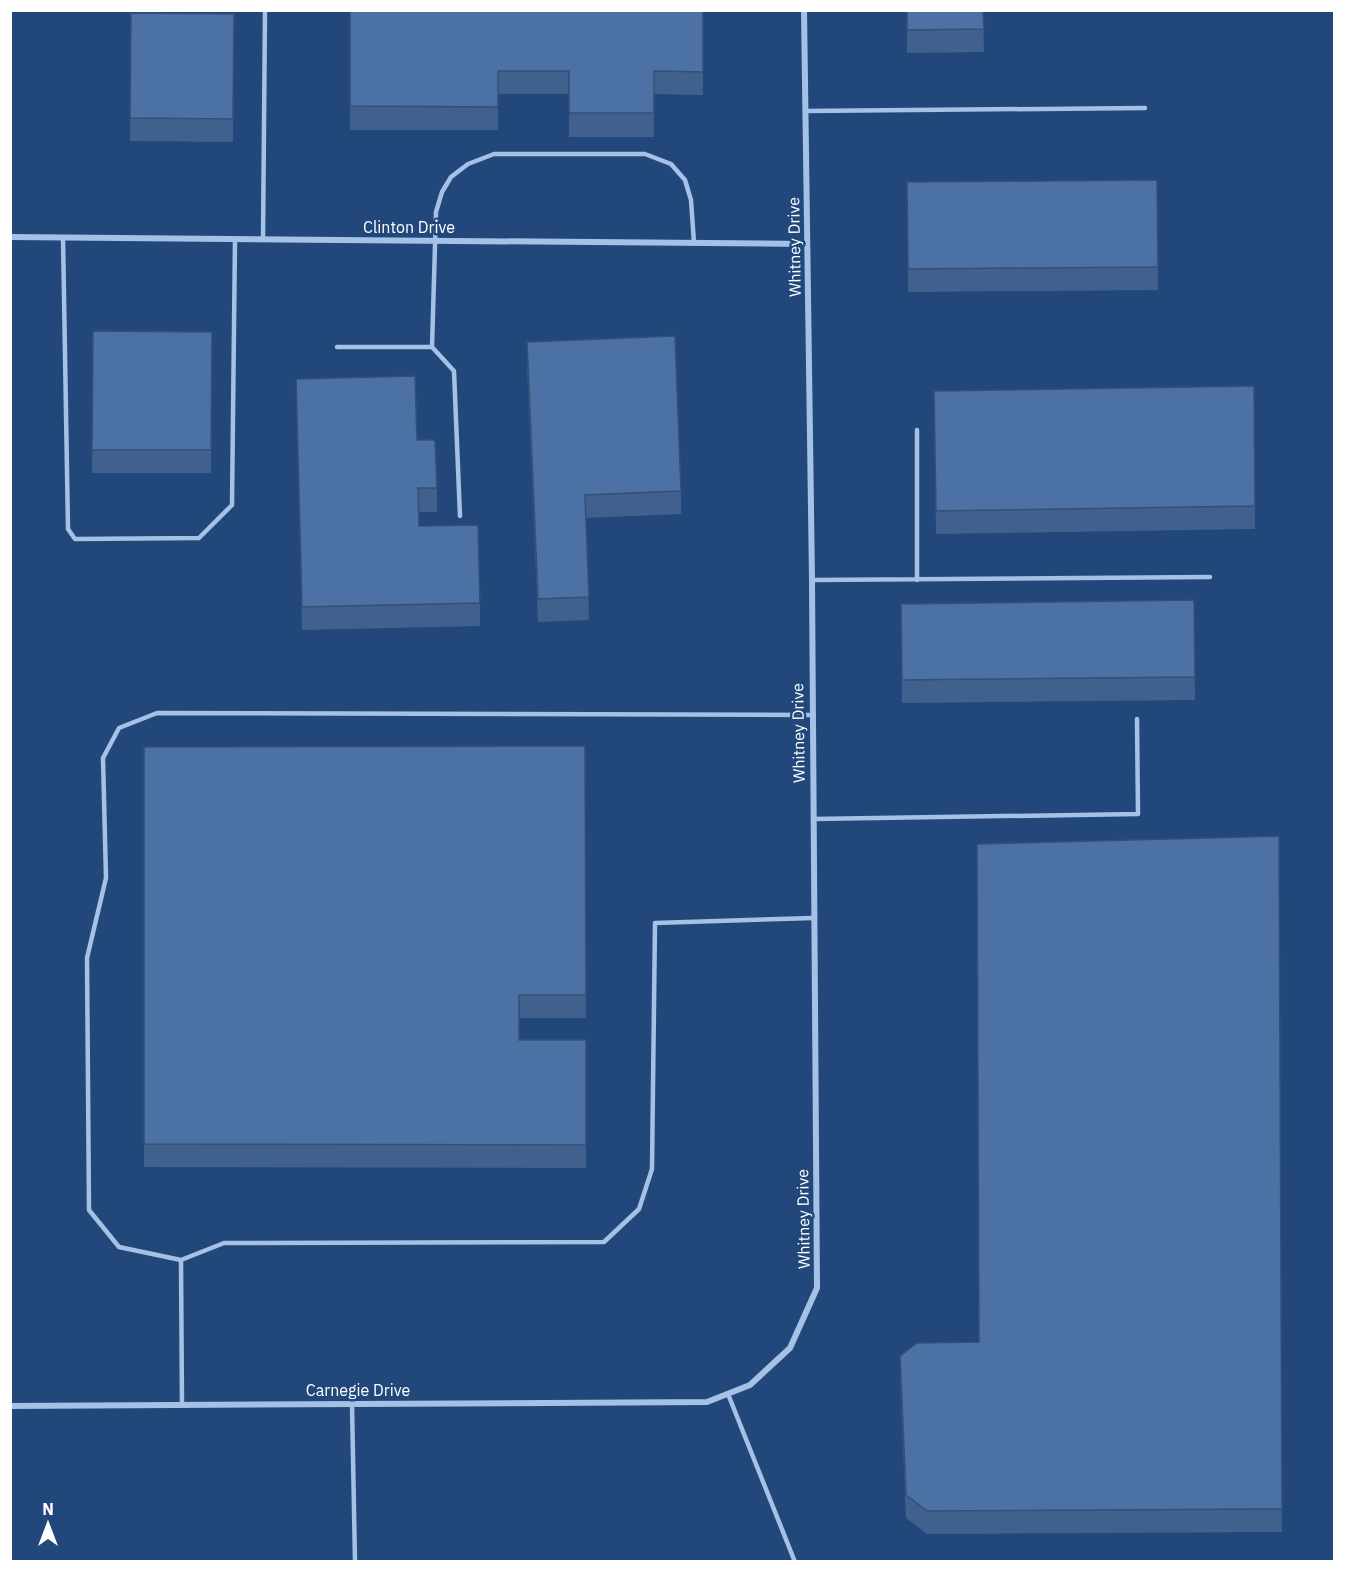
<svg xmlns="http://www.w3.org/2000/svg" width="1345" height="1572" font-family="'IBM Plex Sans',sans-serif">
<rect width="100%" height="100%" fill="#22487b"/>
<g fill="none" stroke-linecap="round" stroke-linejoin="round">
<!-- lane -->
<path stroke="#a5c1e6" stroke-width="4.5" d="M805 111 1145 108
M63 237 68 529 75 539 199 538 232 505 235 239
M263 240 265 10
M337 347H432L436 212 442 192 451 177 468 164 494 154H645L671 164 685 180 691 200 694 243
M432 347 454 371 460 516
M917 430V580
M812 580 1210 577
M813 819 1138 814 1137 719
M181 1260 224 1243 604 1242 639 1209 652 1169 655 923 813 918
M728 1394 795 1562
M352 1404 355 1562
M182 1405 181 1260 119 1247 89 1210 87 958 106 878 103 758 119 728 157 713 812 715"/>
<!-- street -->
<path stroke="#a5c1e6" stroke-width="6" d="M10 237 807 244
M10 1406 707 1402 750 1385 790 1348 817 1288 812 580 804 10"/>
</g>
<!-- wall -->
<path fill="#40618e" d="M350 10H703V95L654 94V137H569V94H498V130H350Z
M907 10H983L984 52 907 53Z
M131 13 234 14 233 142 130 141Z
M907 182 1158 267V290L908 292Z
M93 331 212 332 211 473H92Z
M527 342 681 491V514L586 518 589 620 538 622 527 365Z
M296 379 417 440 437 488V512H419V526L480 603V626L302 630Z
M1254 386 1255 529 936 534 934 391Z
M1194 600 1195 700 902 703 901 604Z
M585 746 586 1018H519V1040H586V1168L144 1167V747Z
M1279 836 1282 1532 927 1534 906 1518 900 1379V1356L979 1342Z"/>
<!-- building -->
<path fill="#4b71a5" stroke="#344f74" stroke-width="1.5" d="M350 10H703V72L654 71V113H569V71H498V107L350 106Z
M907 10H983L984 29 907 30Z
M131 13 234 14 233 119 130 118Z
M1157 180 1158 267 908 269 907 182Z
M93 331 212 332 211 450H92Z
M675 336 681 491 585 495 589 597 538 599 527 342Z
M415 376 417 440H435L437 488H418L419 526 478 525 480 603 302 607 296 379Z
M1254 386 1255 506 936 511 934 391Z
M1194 600 1195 677 902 680 901 604Z
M585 746 586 995H519V1040H586V1145L144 1144V747Z
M1279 836 1282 1509 927 1511 906 1495 900 1356 917 1343 979 1342 977 844Z"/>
<g text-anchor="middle" stroke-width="5" stroke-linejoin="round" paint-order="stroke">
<!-- street labels -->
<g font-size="16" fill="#fff" stroke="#22487b">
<text x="409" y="233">Clinton Drive</text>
<text transform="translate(794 247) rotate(-91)" y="6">Whitney Drive</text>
<text transform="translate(798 733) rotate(-91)" y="6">Whitney Drive</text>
<text transform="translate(803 1219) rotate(-91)" y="6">Whitney Drive</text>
<text x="358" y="1396">Carnegie Drive</text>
</g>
</g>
<!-- border -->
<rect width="1345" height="1572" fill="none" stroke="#ffffff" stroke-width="24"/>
<!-- north arrow -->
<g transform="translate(48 1524)" stroke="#22487b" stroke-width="4.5" paint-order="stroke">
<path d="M0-4.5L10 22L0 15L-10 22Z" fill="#ffffff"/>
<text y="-9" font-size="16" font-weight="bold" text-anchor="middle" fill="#ffffff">N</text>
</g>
</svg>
